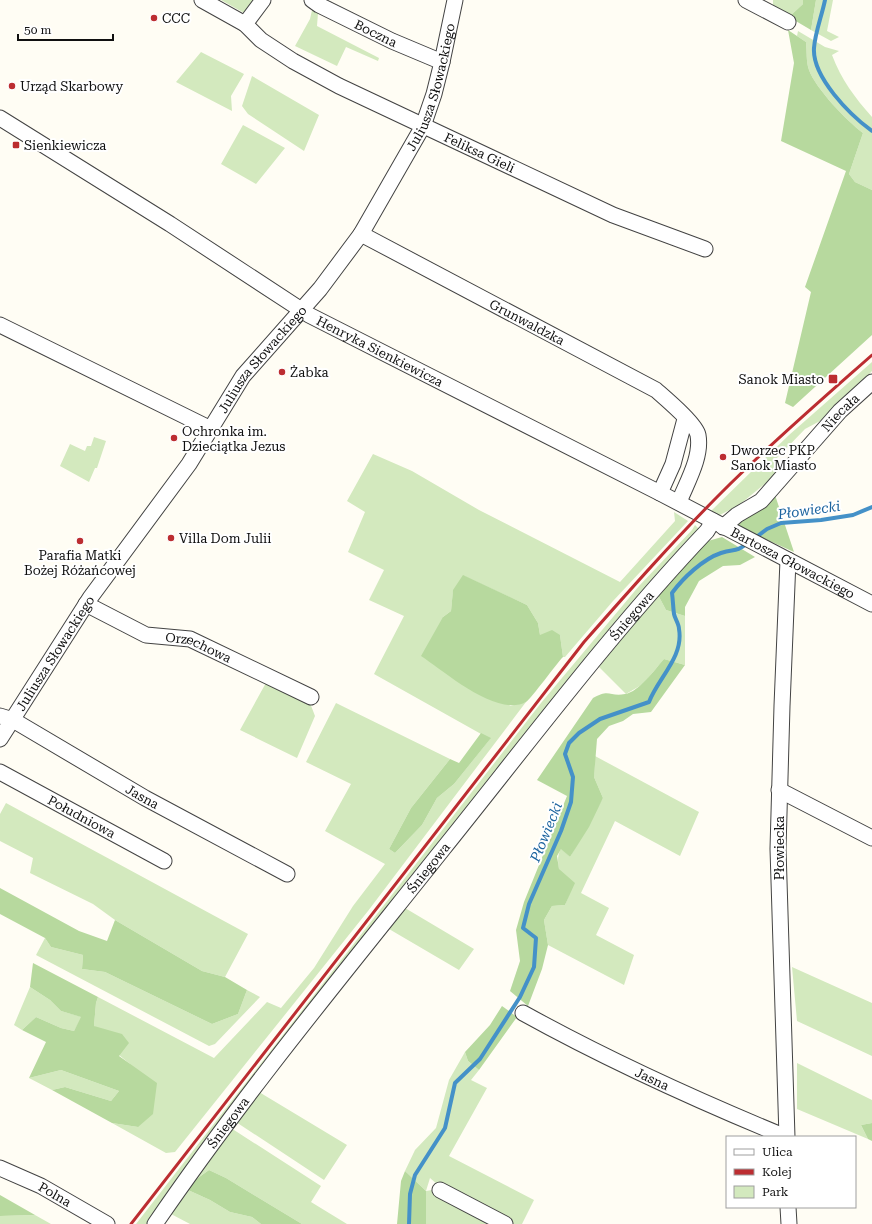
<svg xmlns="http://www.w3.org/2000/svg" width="872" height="1224" font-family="'Roboto Serif',serif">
<rect width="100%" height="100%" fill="#fffdf4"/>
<!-- green -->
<path fill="#d3e9be" d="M221 0H258L246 14Z
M773 0H803V4L789 17 773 6Z
M816 0H833L827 31 839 37 831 41 811 30Z
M313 6 318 13 317 26 379 58 378 61 346 47 337 66 295 46 310 19Z
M798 31 825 47 839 51 832 55C841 79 855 98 872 117V190L855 182 849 174 863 133C847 121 816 89 809 70 806 62 807 51 806 42L797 36Z
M201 52 244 74 231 96 232 111 176 82Z
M252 76 319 115 304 151 248 114 242 106Z
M243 125 285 148 256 184 221 164Z
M872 362V371L840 405 820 421 805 429 775 460 779 469 777 474 739 505 718 516 711 511 789 435Z
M94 437 106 441 97 468H95L89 482 60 466 70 444 85 451 87 446H91Z
M373 454 412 471 479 510 620 582 675 521 674 512 688 521 613 601 565 657H563L560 635H540L538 623 527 605 464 576 453 591 451 611 443 617 510 706 526 702 368 911 175 1152 166 1153 112 1123 138 1127 130 1064 119 1055 94 1026 96 1003 98 997 214 1058 267 1002 281 1008 314 968 353 906 385 864 325 831 351 784 306 762 336 703 450 759 411 808 389 849 395 853 422 825 437 798 454 784 490 739 374 674 404 616 369 600 384 570 348 552 365 512 347 501Z
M695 525 701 531 149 1224H136L541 703 639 586 692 530Z
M657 593 666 610 685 616V665L664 659 643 684 626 694 599 667Z
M267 681 310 703 315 716 297 758 240 730Z
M595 756 699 812 680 856 615 821 581 893 609 908 596 935 634 955 624 985 548 945 544 920 552 906 565 905 569 895C563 880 553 864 561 848L570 857 603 798 594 777Z
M6 803 248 934 225 977 202 971 115 920 93 904 30 873 33 858 0 841V814Z
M405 908 474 949 459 970 389 929Z
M45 938 51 947 83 955 82 969 105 972 212 1024 238 1014 247 990 260 997 215 1044 209 1046 36 955Z
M792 967 872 1003V1056L797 1021Z
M30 987 50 1000 61 1011 82 1017 74 1031 61 1028 36 1017 22 1030 14 1025Z
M465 1052 468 1061 479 1070 471 1080 487 1088 449 1156 534 1200 522 1224H512L438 1185 430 1178 426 1191 432 1190 496 1224H426V1191L405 1171 415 1150 436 1128 449 1080Z
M797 1063 872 1100V1123L861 1125 868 1139 797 1109Z
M61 1070 119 1091 111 1101 65 1087 52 1090 29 1078Z
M259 1092 347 1145 324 1180 236 1122Z
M229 1130H234L321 1186 311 1202 347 1224H302L226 1178 209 1170 191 1183Z
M188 1190 210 1200 230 1212 252 1217 261 1224H190L171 1214Z
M35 1215 51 1224H0V1216Z"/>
<!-- forest -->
<path fill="#b7d99e" d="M803 0H816L811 30 789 17 803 4Z
M788 30 806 42C807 51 806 62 809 70 816 89 847 121 863 133L849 174 855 182 872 190V335L793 407 785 403 811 292 805 287 846 171 781 141 794 63Z
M774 492 794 552 732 524Z
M722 537 755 557 740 565 723 566 699 581 685 607V616L666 610 657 593 708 541Z
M463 575 527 605 538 623 540 635 552 630 560 635 563 657C556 664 532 698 526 702 497 718 444 671 421 656L443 617 451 611 453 590Z
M664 659 685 665 651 712 633 714 623 721 609 726 597 739 594 777 603 798 589 827 570 857 561 849 557 856 559 869 575 883 565 905 552 906 544 920 548 945 542 969 528 1006 510 991 520 961 516 930 524 902 567 796 537 780 593 698C610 688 609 697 625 694 639 692 655 669 664 659Z
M481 733 491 738 454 784 437 798 422 825 395 853 389 849 411 808 450 759 459 763Z
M0 888 79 931 107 941 115 920 202 971 225 977 247 990 238 1014 212 1024 105 972 82 969 83 955 51 947 45 938 0 914Z
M33 963 98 997 96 1003 94 1026 122 1034 129 1043 119 1056 157 1083 153 1114 138 1127 112 1123 52 1090 65 1087 111 1101 119 1091 61 1070 29 1078 46 1042 22 1030 36 1017 61 1028 74 1031 81 1017 61 1011 50 1000 30 987Z
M502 1006 517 1017 479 1070 468 1061 465 1052 490 1025Z
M872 1123V1141L868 1139 861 1125Z
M209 1170 226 1178 302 1224H261L252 1217 230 1212 210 1200 188 1190 191 1183Z
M405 1171 426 1191V1224H397L401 1181Z
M0 1195 35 1215 0 1216Z"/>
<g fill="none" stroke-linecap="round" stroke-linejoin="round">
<!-- stream -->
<path stroke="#4491c8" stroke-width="4" d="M825 0C822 15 815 33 814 48 812 77 850 115 872 131
M755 538 767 529 781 523 821 520 853 515 872 507
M409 1224 410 1194 415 1175 445 1128 455 1083 480 1059 520 997 534 967 536 938 523 928 529 904 561 831 571 802 573 777 565 754 569 743 579 733 600 719 649 702C658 678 684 657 679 629 679 624 675 619 674 614 673 607 673 600 672 593 683 578 703 559 721 553 735 548 734 554 749 542"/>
<!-- minor casing -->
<g stroke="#434343" stroke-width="17">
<g id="minor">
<path id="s1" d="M202 0 245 24 261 40 293 61 339 86 613 215 705 249"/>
<path id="s2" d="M312 0 319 5 392 41 442 62"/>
<path d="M746 0 788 22"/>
<path d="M245 24 263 0"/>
<path id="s3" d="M0 118 170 224 309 315 660 493 872 604"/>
<path id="s4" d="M361 234 656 390C665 398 696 424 698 435 702 457 687 482 679 502"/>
<path d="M0 325 211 429"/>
<path d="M660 493 673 464 685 419"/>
<path id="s5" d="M723 527 737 515 761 501 840 411 872 382"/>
<path id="s6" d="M86 604 146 635 190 639 311 697"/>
<path id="s7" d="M0 716 13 720 145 798 287 874"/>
<path id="s8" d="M0 739 90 598 189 464 243 376 320 289 361 234 423 126 434 94 442 62 455 0"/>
<path id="s9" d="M0 772 164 861"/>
<path d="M779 790 872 838"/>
<path id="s10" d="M523 1013C608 1060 696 1100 786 1137"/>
<path d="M787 1137 778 849 782 706 788 560"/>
<path id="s11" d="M0 1168 41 1186 107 1224"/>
<path d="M440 1190 505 1224"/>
<path d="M788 1207 789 1224"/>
<path id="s12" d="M155 1224C244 1094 345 972 443 849 529 742 612 631 707 531L713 521"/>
</g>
</g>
<!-- minor -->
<use href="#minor" stroke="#fff" stroke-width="15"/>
<!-- rail -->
<path stroke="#bc2d31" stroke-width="3" d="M131 1224 584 642C629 591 674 540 722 492 770 444 821 400 872 355"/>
</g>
<!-- markers -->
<g fill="#bc2d31" stroke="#fff" stroke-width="1.5">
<circle cx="154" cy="18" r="4"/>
<circle cx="12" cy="86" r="4"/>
<rect x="12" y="141" width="8" height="8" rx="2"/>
<circle cx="282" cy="372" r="4"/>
<rect x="828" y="374" width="10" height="10" rx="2"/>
<circle cx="174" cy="438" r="4"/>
<circle cx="723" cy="457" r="4"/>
<circle cx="171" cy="538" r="4"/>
<circle cx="80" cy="541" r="4"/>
</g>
<g text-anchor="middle" stroke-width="4" stroke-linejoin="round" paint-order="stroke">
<!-- poi labels -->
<g font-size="13" fill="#101010" stroke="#fff" text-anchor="start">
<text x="162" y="23">CCC</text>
<text x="20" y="91">Urząd Skarbowy</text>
<text x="24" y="150">Sienkiewicza</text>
<text x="290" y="377">Żabka</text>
<text x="824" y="384" text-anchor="end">Sanok Miasto</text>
<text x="182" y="436">Ochronka im.<tspan x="182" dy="15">Dzieciątka Jezus</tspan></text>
<text x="731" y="455">Dworzec PKP<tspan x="731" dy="15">Sanok Miasto</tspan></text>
<text x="179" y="543">Villa Dom Julii</text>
<text x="80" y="560" text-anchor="middle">Parafia Matki<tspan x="80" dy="15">Bożej Różańcowej</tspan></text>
</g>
<!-- street labels -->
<g font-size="13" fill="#101010" stroke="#fff">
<text dy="5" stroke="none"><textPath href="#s2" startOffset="72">Boczna</textPath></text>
<text dy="5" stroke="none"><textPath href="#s8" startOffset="786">Juliusza Słowackiego</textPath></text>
<text dy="5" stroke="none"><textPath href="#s1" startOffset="318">Feliksa Gieli</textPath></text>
<text dy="5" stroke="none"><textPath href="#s4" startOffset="188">Grunwaldzka</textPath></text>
<text dy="5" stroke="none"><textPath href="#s3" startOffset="446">Henryka Sienkiewicza</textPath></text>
<text dy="5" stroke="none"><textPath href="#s8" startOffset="462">Juliusza Słowackiego</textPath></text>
<text dy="5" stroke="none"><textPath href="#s5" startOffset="165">Niecała</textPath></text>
<text dy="5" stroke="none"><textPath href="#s3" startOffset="910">Bartosza Głowackiego</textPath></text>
<text dy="5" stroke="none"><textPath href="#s12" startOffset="773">Śniegowa</textPath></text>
<text dy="5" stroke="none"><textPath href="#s6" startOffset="122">Orzechowa</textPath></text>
<text dy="5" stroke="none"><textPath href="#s8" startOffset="102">Juliusza Słowackiego</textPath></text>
<text dy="5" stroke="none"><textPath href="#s7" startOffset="164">Jasna</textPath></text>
<text dy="5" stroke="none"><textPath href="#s9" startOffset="93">Południowa</textPath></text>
<text transform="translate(779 848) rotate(-90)" y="5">Płowiecka</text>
<text dy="5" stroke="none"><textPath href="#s12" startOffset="449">Śniegowa</textPath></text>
<text dy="5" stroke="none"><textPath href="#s10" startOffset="145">Jasna</textPath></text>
<text dy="5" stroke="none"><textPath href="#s12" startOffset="125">Śniegowa</textPath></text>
<text dy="5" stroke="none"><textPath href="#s11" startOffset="61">Polna</textPath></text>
</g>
<!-- water labels -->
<g font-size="14" font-style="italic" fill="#1d649f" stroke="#fff">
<text transform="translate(809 510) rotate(-8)" y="5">Płowiecki</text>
<text transform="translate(546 832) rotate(-68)" y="5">Płowiecki</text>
</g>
</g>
<!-- legend -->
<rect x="726" y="1136" width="130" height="72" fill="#ffffff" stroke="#9f9f9f"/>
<rect x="734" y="1149" width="20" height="6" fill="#ffffff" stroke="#9f9f9f"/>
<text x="762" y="1156" font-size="12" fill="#101010">Ulica</text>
<rect x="734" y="1169" width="20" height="6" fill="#bc2d31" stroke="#9f9f9f"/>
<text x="762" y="1176" font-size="12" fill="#101010">Kolej</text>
<rect x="734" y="1186" width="20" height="12" fill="#d3e9be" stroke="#9f9f9f"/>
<text x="762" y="1196" font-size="12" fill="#101010">Park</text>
<!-- scale -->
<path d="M18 34v6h95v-6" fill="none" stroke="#101010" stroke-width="2"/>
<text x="24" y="34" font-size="12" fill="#101010" stroke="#ffffff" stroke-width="3" paint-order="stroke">50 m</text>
</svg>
